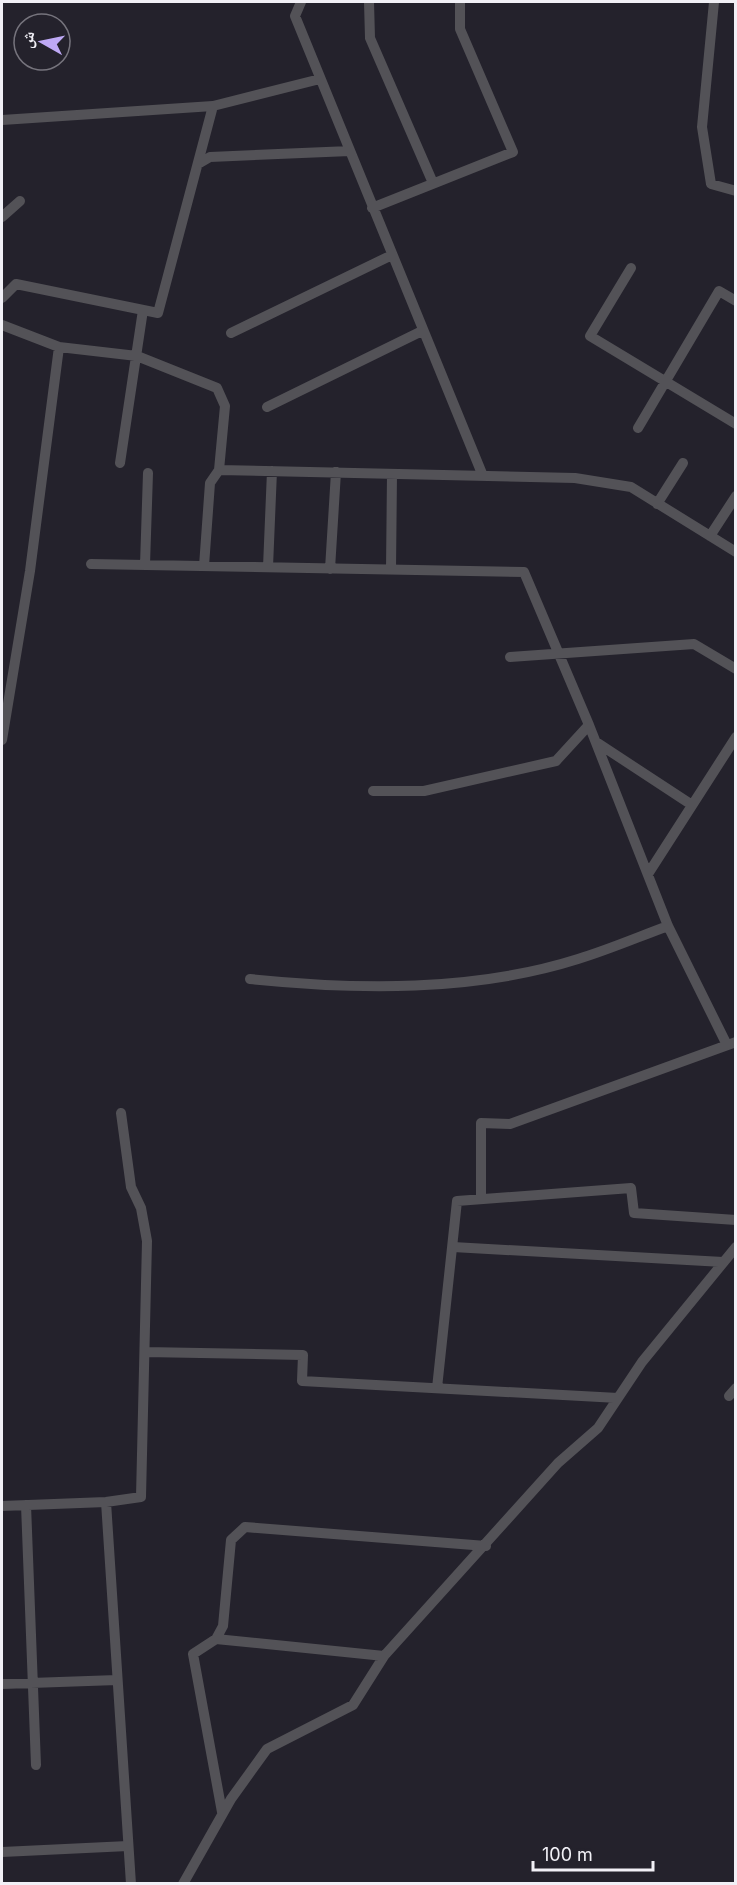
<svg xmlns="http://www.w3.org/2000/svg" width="737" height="1885" font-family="Inter,'Noto Naskh Arabic',sans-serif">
<rect width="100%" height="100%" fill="#24222c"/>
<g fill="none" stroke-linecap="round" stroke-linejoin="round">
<!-- minor -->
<path stroke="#535257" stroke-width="10" d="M301 2 295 16 483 476
M369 2 370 38 433 183
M714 2 702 127 711 184 736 191
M2 120 213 106 320 79
M198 164 210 157 350 151
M372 208 513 152 460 29V2
M2 217 20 201
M631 268 590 336 736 424
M2 298 16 284 158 313 213 106
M2 325 59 347 137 356 217 388 225 406 219 470
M231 333 392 255
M267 407 422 331
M638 428 719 291 736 301
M120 463 143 310
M657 504 683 463
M710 536 736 496
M91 564 524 572 589 725 668 926 727 1045
M145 565 148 473
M204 566 210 483 219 470 575 478 631 487 736 552
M268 567 272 471
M330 569 336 472
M391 570 392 474
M510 657 694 644 736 669
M2 740 30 571 59 347
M596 742 692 805
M373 791H424L556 761 589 725
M648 874 736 737
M250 979C357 990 474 992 578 959 608 950 638 937 668 926
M481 1199V1123L510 1124 736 1042
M453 1247 723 1262
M145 1352 303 1355 302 1381 618 1398
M437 1388 457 1201 631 1188 634 1213 736 1220
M729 1396 736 1388
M106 1502 131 1884
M26 1505 36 1765
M2 1506 106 1502 141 1497 147 1241 141 1208 131 1187 121 1113
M216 1639 223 1626 231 1540 245 1527 486 1546
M2 1684 117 1680
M222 1812 193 1654 216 1639 384 1656
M2 1852 128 1846
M183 1884 231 1799 267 1749 353 1705 384 1656 558 1463 598 1428 642 1362 736 1247"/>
</g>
<!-- border -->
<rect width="737" height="1885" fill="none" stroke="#f1f0f6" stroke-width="6"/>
<!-- north arrow -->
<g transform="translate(42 42) rotate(279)"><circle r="28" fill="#24222c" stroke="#76747d" stroke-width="1.5"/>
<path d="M0-4.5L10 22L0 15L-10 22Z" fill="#bea9f5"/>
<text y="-9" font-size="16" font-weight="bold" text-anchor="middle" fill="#f1f0f6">ش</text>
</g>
<!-- scale -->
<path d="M533 1861v9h120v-9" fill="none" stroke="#f1f0f6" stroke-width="3"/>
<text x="542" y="1861" font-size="18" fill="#f1f0f6" stroke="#24222c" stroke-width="4.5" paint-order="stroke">100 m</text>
</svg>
